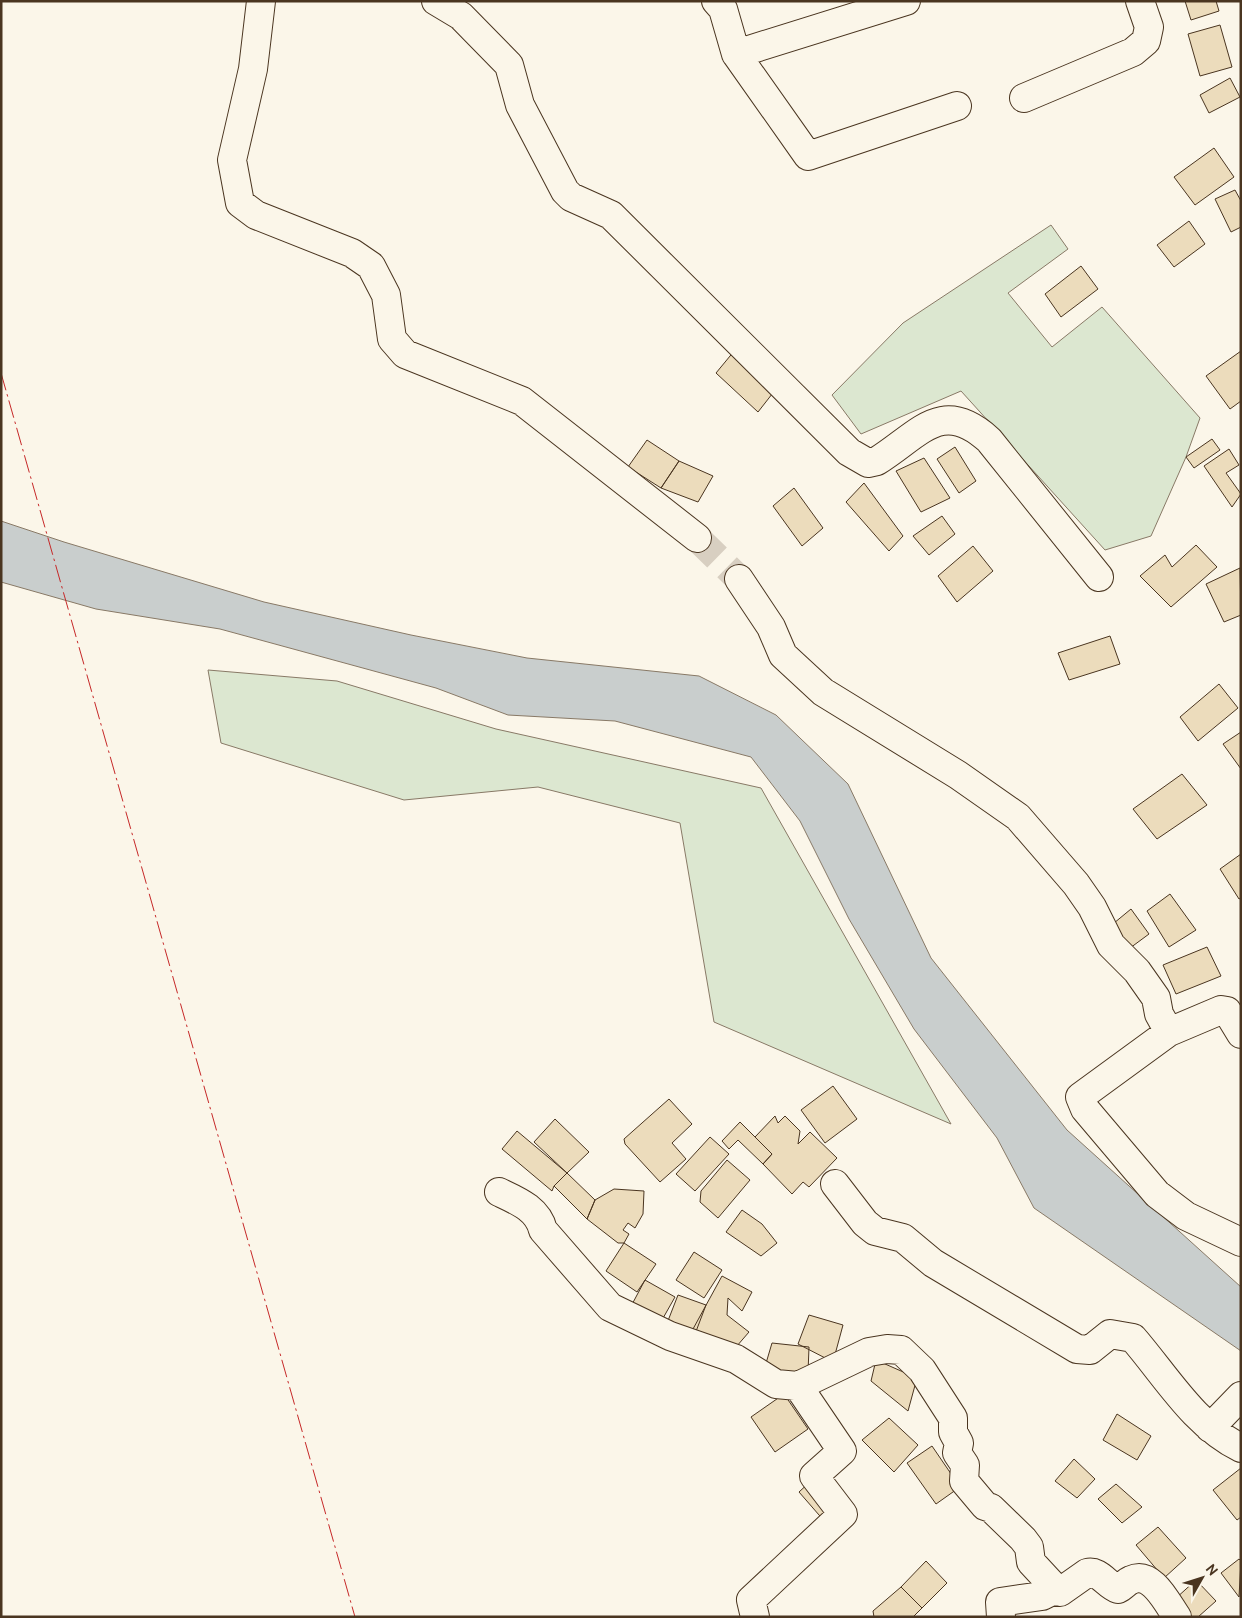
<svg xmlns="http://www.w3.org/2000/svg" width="1242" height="1618" font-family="Cabin,sans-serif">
<rect width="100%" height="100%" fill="#fbf6e9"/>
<!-- green -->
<path fill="#dce7d0" stroke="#887966" d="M1051 225 1068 249 1008 293 1052 347 1102 307 1200 418 1186 457 1151 536 1105 550 961 391 861 434 832 395 903 323Z
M208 670 337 681 496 729 761 788 951 1124 714 1022 680 823 538 787 404 800 221 743Z"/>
<!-- water -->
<path fill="#c9cecd" stroke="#887966" d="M1 521 64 542 264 602 411 635 527 658 699 676 776 715 848 784 931 958 1067 1130 1241 1287V1351L1034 1208 997 1138 914 1029 849 919 800 821 751 757 615 721 508 715 436 688 220 629 96 609 1 582Z"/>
<!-- building -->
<path fill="#ecdcbc" stroke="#4a3520" d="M1185 1H1216L1219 11 1191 20Z
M1220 25 1232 67 1200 76 1188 34Z
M1230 78 1240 97 1209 113 1200 95Z
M1214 148 1234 177 1195 205 1174 177Z
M1235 190 1241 201V227L1231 232 1215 199Z
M1189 221 1205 244 1174 267 1157 245Z
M1081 266 1098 289 1061 317 1045 294Z
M735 350 776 389 758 412 716 373Z
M1241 351V401L1230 409 1206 376Z
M1212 439 1220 450 1194 468 1186 457Z
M647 440 679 461 661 488 628 467Z
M955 447 976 481 959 493 937 459Z
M1229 449 1239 465 1226 473 1241 494 1232 507 1204 466Z
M924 458 950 498 921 512 896 471Z
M679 461 713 476 698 502 661 488Z
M864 483 903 536 889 551 846 502Z
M794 488 823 528 802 546 773 506Z
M942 516 955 534 929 555 913 536Z
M1196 545 1217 567 1171 607 1140 576 1165 555 1172 567Z
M973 546 993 571 957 602 938 576Z
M1240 568 1241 615 1224 622 1206 584Z
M1110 636 1120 664 1069 680 1058 653Z
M1219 684 1238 708 1198 741 1180 717Z
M1241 732V769L1223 744Z
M1182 774 1207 805 1157 839 1133 809Z
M1241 854V898L1239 899 1220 869Z
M1170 894 1196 930 1169 947 1147 911Z
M1131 909 1149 934 1126 951 1108 928Z
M1207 947 1221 976 1176 994 1163 965Z
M833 1086 857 1119 825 1143 801 1110Z
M669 1099 692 1124 672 1143 686 1159 660 1182 625 1144 624 1139Z
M775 1116 778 1123 785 1116 800 1131 798 1144 810 1132 837 1158 809 1187 803 1182 792 1194 763 1164 772 1154 755 1137Z
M555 1119 589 1152 567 1173 534 1142Z
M740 1122 772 1154 763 1164 738 1140 729 1149 722 1141Z
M517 1131 567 1173 554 1186 552 1191 502 1149Z
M710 1137 729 1154 695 1191 676 1174Z
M727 1160 750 1180 718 1218 700 1202 701 1191Z
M567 1173 595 1200 587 1219 554 1186Z
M614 1189 644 1191 643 1214 635 1228 628 1223 623 1230 629 1234 624 1243H618L587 1219 595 1200Z
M742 1210 762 1224 777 1243 761 1256 726 1232Z
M624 1243 656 1264 637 1292 606 1271Z
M694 1252 722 1270 704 1298 676 1280Z
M722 1276 752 1292 742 1311 728 1298 727 1315 749 1332 730 1354 698 1340 693 1329Z
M645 1280 675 1297 658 1327 629 1310Z
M678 1295 706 1305 692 1342 664 1331Z
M809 1315 843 1325 833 1362 798 1344Z
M772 1343 809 1347 808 1373 764 1370Z
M876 1360 917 1378 908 1411 871 1381Z
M784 1394 808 1429 775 1452 751 1417Z
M1117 1414 1151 1436 1137 1460 1103 1440Z
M889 1418 918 1445 894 1472 862 1440Z
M932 1446 960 1487 936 1504 907 1463Z
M1074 1459 1095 1479 1077 1498 1055 1481Z
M1241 1468V1517L1237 1520 1213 1490Z
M812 1480 840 1512 826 1523 799 1492Z
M1116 1484 1142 1507 1122 1523 1098 1499Z
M1158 1527 1186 1558 1164 1578 1136 1545Z
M1239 1559 1241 1561 1239 1597 1221 1573Z
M926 1561 947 1583 922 1608 901 1587Z
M1196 1580 1216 1601 1198 1617H1192L1175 1599Z
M901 1587 922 1608 913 1617H874L873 1611Z"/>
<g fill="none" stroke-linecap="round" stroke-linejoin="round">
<!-- minor-tunnel -->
<path stroke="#d8cfc1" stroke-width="28" stroke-dasharray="28 14" stroke-linecap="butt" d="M697 538 739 579"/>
<!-- minor casing -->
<g stroke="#4a3520" stroke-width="30">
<path id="minor" d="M261 1 253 69 232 160 240 203 256 215 352 253 371 266 386 295 392 339 405 354 522 401 697 538
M436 1 461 16 509 65 520 105 565 191 571 197 611 215 849 452 868 463 877 461C920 434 942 397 989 440L1099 577
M716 1 723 9 736 54 906 1
M736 54 808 156 957 106
M1024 98 1133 52 1146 41 1149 27 1140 1
M739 579 771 627 783 655 823 692 958 775 1018 817 1076 884 1092 907 1111 945 1137 971 1156 998 1159 1014 1169 1032
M1241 1034 1227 1011 1221 1010 1169 1032 1080 1097 1085 1109 1157 1194 1186 1216 1241 1242
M835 1184 865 1223 875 1231 903 1238 933 1263 1077 1349 1090 1350 1110 1334 1133 1338C1166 1376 1194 1425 1241 1448
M499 1192C518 1201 538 1209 543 1230L610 1307 670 1336 736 1359 776 1384 798 1386 842 1451 814 1476 843 1514 751 1600 755 1617
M798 1386 869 1352 887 1349 901 1350 922 1370 953 1418V1432L959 1443 957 1453 965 1465 964 1481 985 1506 991 1508 1023 1539 1029 1547 1031 1562 1056 1589 1060 1592 1087 1573C1100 1570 1106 1585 1118 1589 1123 1587 1126 1582 1131 1580 1152 1570 1167 1603 1177 1617
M1210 1428 1241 1396
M1001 1617 1000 1602 1042 1596 1056 1589"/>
</g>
<!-- minor -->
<use href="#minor" stroke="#fbf6e9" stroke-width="28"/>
<!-- power -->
<path stroke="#c62828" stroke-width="1" stroke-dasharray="18 4 2.5 4" stroke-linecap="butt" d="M1 373 355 1617"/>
</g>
<!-- border -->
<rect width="1242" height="1618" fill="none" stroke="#4a3520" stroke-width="5"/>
<!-- north arrow -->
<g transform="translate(1202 1578) rotate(51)" stroke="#fbf6e9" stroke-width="4" paint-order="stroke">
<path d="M0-4L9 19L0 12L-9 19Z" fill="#4a3520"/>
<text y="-8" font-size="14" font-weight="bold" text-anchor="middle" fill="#4a3520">N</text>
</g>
</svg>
